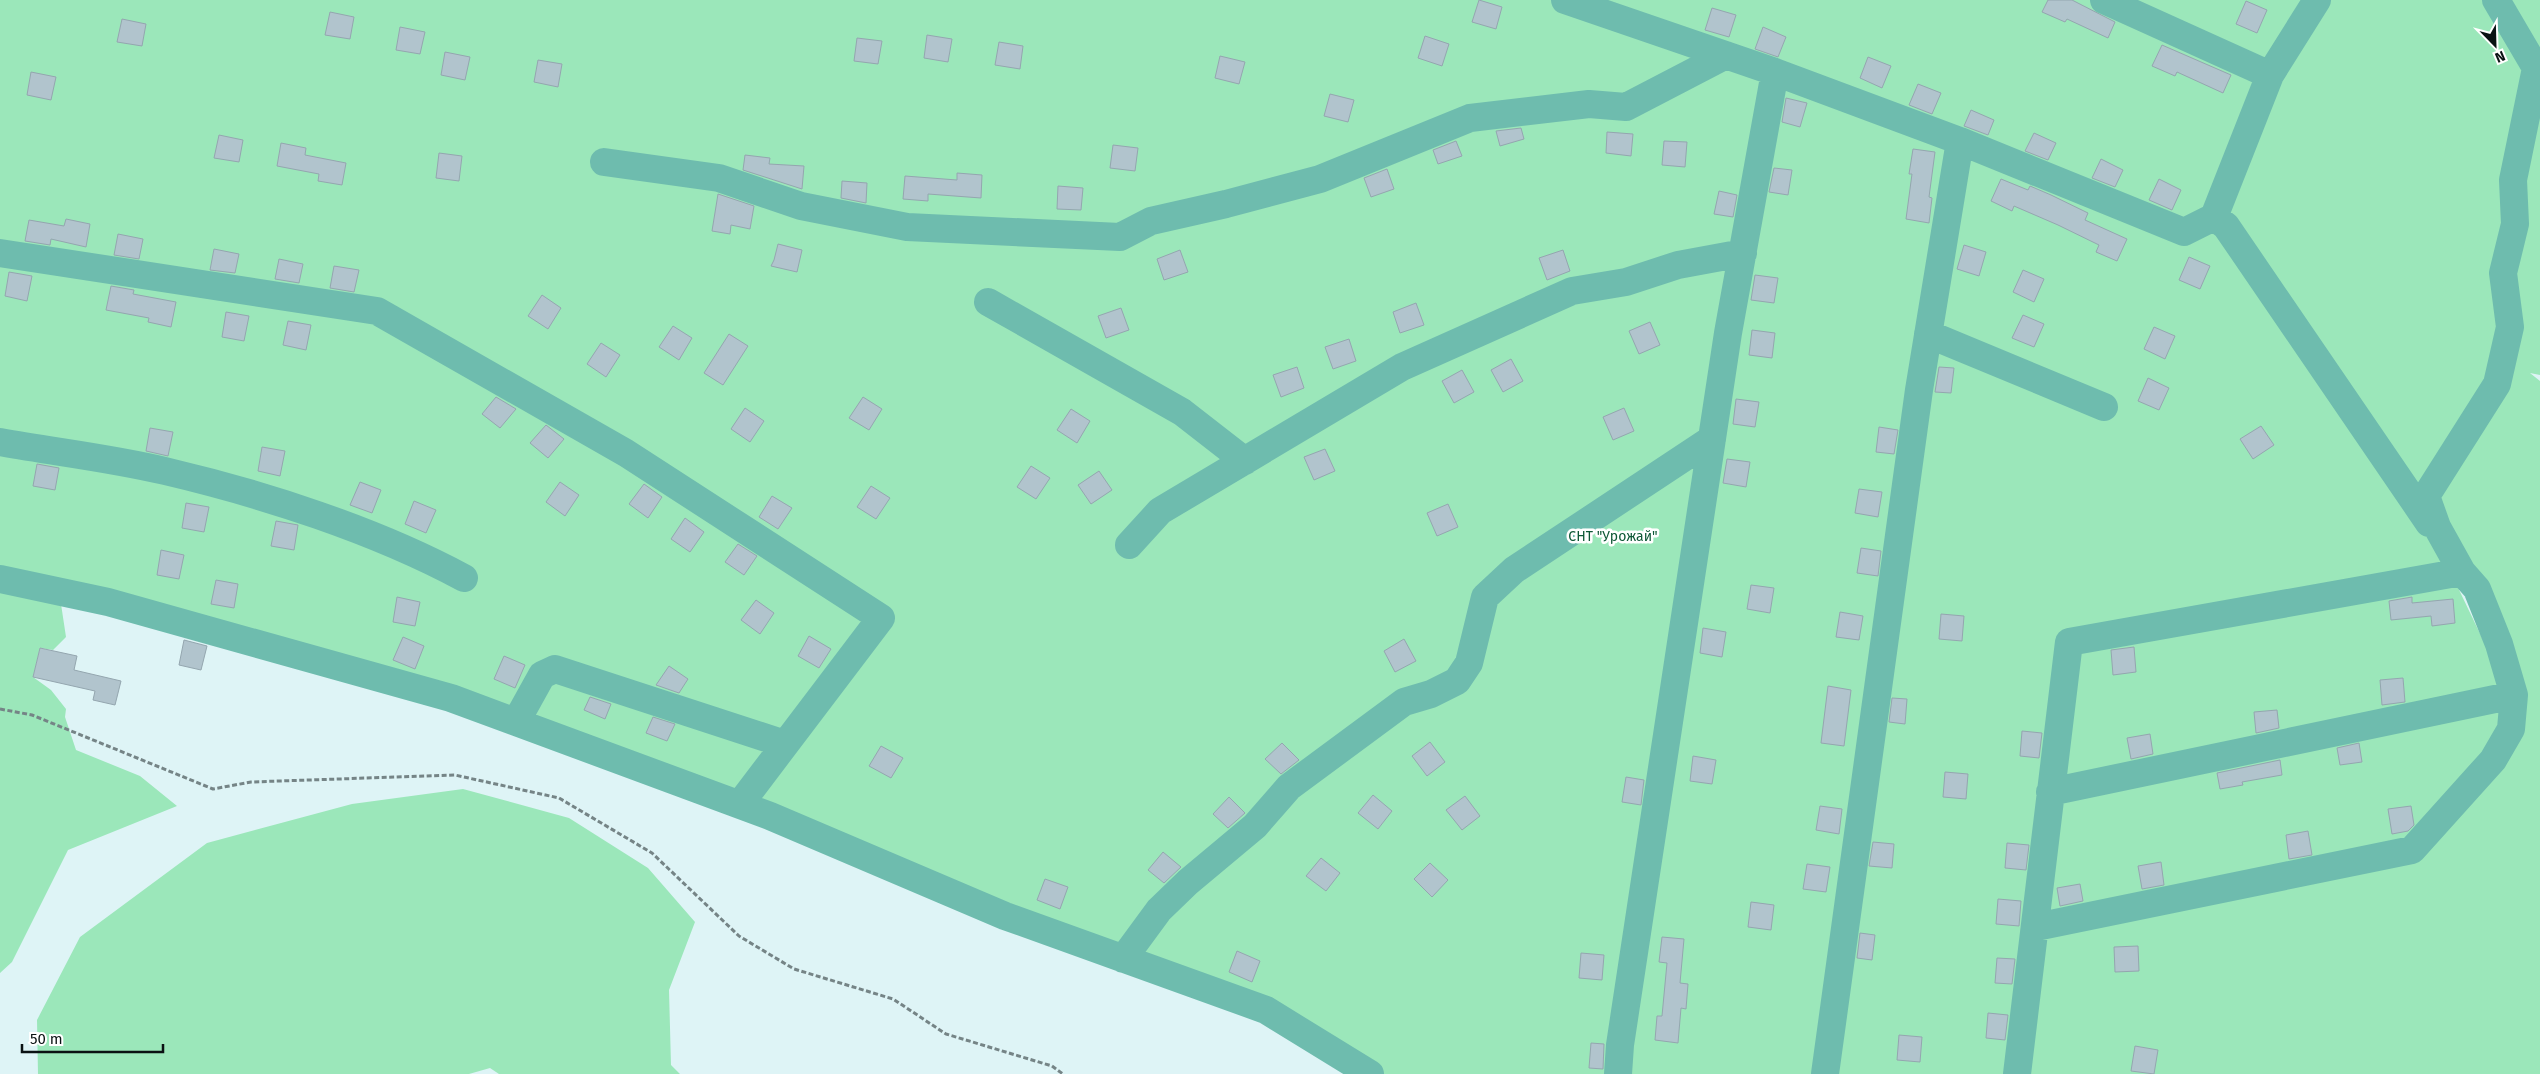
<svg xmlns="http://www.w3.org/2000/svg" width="2540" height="1074" font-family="'Fira Sans',sans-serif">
<rect width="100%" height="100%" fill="#def4f6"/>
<!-- green -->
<path fill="#9be7ba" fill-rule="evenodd" d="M0 0H2540V375L2530 373 2540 381V1074H1360L1291 1026 488 712 0 579ZM2429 469 2497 669 2415 498Z
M0 586 61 604 66 637 53 650 40 648 33 677 51 690 66 709 65 717 76 750 140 776 177 806 68 850 12 962 0 973Z
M463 789 569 818 648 868 695 922 669 990 671 1065 680 1074H499L490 1068 469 1074H38L37 1020 80 937 207 843 352 804Z"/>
<!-- building -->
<path fill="#b1c4cd" stroke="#94a6af" d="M1479 0 1502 7 1496 29 1472 22Z
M2048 0H2072L2115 22 2108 38 2067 19 2065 22 2042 12Z
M2246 1 2267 10 2257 33 2236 24Z
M1712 8 1736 15 1729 37 1705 30Z
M330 12 354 17 350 39 325 35Z
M122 19 146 24 142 46 117 42Z
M400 27 425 32 420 54 396 50Z
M1763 27 1786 37 1778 57 1755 49Z
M927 35 952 39 948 62 924 58Z
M1425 36 1449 44 1442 66 1418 58Z
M857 38 882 41 878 64 854 61Z
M999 42 1023 46 1020 69 995 65Z
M2162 45 2231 75 2223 93 2177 72 2175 76 2152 66Z
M445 52 470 57 465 80 441 75Z
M1220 56 1245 62 1239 84 1215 78Z
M1868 57 1891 66 1882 88 1860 78Z
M538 60 562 64 558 87 534 82Z
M31 72 56 77 51 100 27 95Z
M1918 84 1941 93 1932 114 1909 105Z
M1330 94 1354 100 1348 122 1324 116Z
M1786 98 1807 103 1800 127 1782 122Z
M1971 110 1994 120 1988 135 1964 126Z
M1521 128 1524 139 1500 146 1496 131Z
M1607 132 1633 134 1631 156 1606 153Z
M2034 133 2056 143 2048 160 2025 151Z
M219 135 243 140 239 162 214 158Z
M1456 141 1462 156 1438 164 1433 150Z
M1664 141 1687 142 1685 167 1662 165Z
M281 143 306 148 305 155 346 163 342 185 318 181 319 174 277 166Z
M1113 145 1138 148 1135 171 1110 168Z
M1913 149 1935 152 1929 197 1932 198 1929 223 1906 219 1912 174H1909Z
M439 153 462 156 459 181 436 178Z
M745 155 770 158 769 164 804 166 802 189 743 170Z
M2101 159 2123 170 2115 187 2092 178Z
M1774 168 1792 170 1788 195 1769 192Z
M1387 169 1394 189 1371 197 1364 178Z
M957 173 982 175 981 198 928 194V201L903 199 905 176 957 180Z
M2001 179 2028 190 2030 186 2051 195 2088 213 2085 220 2127 239 2117 261 2096 252 2099 245 2058 225 2014 206 2012 211 1991 201Z
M2159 179 2181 190 2172 210 2149 200Z
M842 181 867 183 866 203 841 198Z
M1058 186 1083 188 1081 210 1057 209Z
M1719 191 1737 195 1733 217 1714 214Z
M718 194 754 206 750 229 731 225 730 234 712 231Z
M66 219 90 224 86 247 51 239 50 245 25 241 29 220 64 226Z
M118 234 143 239 139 259 114 255Z
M778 244 802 250 797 272 771 266 774 260Z
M1964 245 1986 252 1979 276 1957 269Z
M214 249 239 254 235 273 210 270Z
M1180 250 1188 272 1164 280 1157 259Z
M1563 250 1570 271 1547 280 1539 258Z
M2189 257 2210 266 2200 289 2179 280Z
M279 259 303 264 299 283 275 279Z
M334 266 359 270 354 292 330 288Z
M2023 270 2044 279 2034 302 2013 292Z
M9 272 32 276 27 301 5 296Z
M1755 275 1778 278 1774 303 1751 300Z
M111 286 134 290 133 294 176 302 171 327 148 322 149 318 106 310Z
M542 295 561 308 548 329 528 316Z
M1416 303 1424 325 1400 333 1393 312Z
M1121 308 1129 330 1106 338 1098 316Z
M226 312 249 316 244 341 222 337Z
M2023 315 2044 324 2034 347 2012 338Z
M288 321 311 325 306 350 283 345Z
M1650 322 1660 345 1639 354 1629 331Z
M673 326 692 338 679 360 659 347Z
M2154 327 2175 336 2165 359 2144 349Z
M1752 330 1775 333 1772 358 1749 355Z
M729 334 748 346 723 385 704 373Z
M1349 339 1356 361 1333 369 1325 347Z
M601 343 620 355 606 377 587 364Z
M1511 359 1523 381 1503 392 1491 370Z
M1297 367 1304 388 1281 397 1273 375Z
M1939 367 1954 368 1951 393 1935 392Z
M1462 370 1474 392 1454 403 1442 381Z
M2148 378 2169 388 2159 410 2138 401Z
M496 397 516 409 500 428 482 414Z
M863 397 882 409 869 430 849 418Z
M1736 399 1759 402 1755 427 1733 424Z
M745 408 764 421 750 442 731 429Z
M1624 408 1634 431 1613 440 1603 417Z
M1071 409 1090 421 1077 443 1057 430Z
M546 425 564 439 548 458 530 443Z
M2261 426 2274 445 2253 459 2240 439Z
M1879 427 1898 430 1894 454 1876 452Z
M150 428 173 432 168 456 146 451Z
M262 447 285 451 280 476 258 471Z
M1325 449 1335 471 1314 480 1304 457Z
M1727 459 1750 462 1746 487 1723 483Z
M37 464 59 468 55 490 33 486Z
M1031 466 1050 478 1036 499 1017 487Z
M1099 471 1112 490 1091 504 1078 485Z
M360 482 381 490 372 513 350 505Z
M560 482 579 495 565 516 546 502Z
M644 484 662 497 648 518 629 504Z
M871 486 890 498 876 519 857 507Z
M1859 489 1882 492 1878 517 1855 513Z
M772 496 792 508 778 529 759 517Z
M414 501 436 510 426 533 405 524Z
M186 503 209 507 204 532 182 528Z
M1448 504 1458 527 1437 536 1427 513Z
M685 518 704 532 690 552 671 539Z
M276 521 298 525 294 550 271 546Z
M738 544 757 556 744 575 725 562Z
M1861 548 1881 551 1878 576 1857 573Z
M161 550 184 555 179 579 157 575Z
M216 580 238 584 234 608 211 604Z
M1751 585 1774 588 1770 613 1747 609Z
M397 597 420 602 415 626 393 622Z
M2412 597V603L2453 599 2455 623 2432 626 2431 616 2391 620 2389 601Z
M756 600 774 613 760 634 741 620Z
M1840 612 1863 616 1859 640 1836 637Z
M1941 614 1964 616 1962 641 1939 639Z
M1703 628 1726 632 1722 657 1700 653Z
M809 636 831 649 819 668 798 656Z
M403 637 424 646 415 669 393 660Z
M1404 639 1416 661 1395 672 1384 651Z
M184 640 207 646 201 670 179 665Z
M2134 647 2136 672 2113 675 2111 650Z
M40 648 77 656 74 670 121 681 115 705 93 700 95 691 33 677Z
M504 656 525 665 515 688 494 679Z
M669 666 688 679 679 693 656 685Z
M2403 678 2405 702 2382 705 2380 680Z
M1828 686 1851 690 1844 746 1821 743Z
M590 697 611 704 605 719 584 710Z
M1892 698 1907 699 1905 724 1889 722Z
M2277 710 2279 728 2256 733 2254 712Z
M653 717 675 724 667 741 646 733Z
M2022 731 2042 733 2039 758 2020 756Z
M2150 734 2153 754 2131 759 2127 738Z
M1430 742 1445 762 1427 776 1412 756Z
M1282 743 1299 760 1281 774 1265 759Z
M2359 743 2362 762 2340 765 2337 748Z
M881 746 903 758 891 778 869 766Z
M1693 756 1716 760 1712 784 1690 781Z
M2280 760 2282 775 2242 782 2243 785 2220 789 2217 773Z
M1945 772 1968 774 1966 799 1943 797Z
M1626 777 1644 780 1641 805 1622 802Z
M1373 795 1392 811 1378 829 1358 813Z
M1465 796 1480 816 1462 830 1446 810Z
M1229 797 1245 813 1228 828 1213 814Z
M1820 806 1842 809 1839 834 1816 830Z
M2411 806 2414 825 2408 831 2392 834 2388 809Z
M2308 831 2312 855 2289 859 2286 835Z
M1873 842 1894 844 1892 868 1869 866Z
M2007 843 2029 845 2026 870 2005 868Z
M1163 852 1181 867 1164 883 1148 870Z
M1321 858 1340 873 1326 891 1306 876Z
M2161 862 2164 885 2142 889 2138 866Z
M1430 863 1448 880 1432 897 1414 879Z
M1807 864 1830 867 1826 892 1803 889Z
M1045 879 1068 887 1060 909 1037 900Z
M2080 884 2083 901 2060 906 2057 888Z
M1998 899 2021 901 2019 926 1996 924Z
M1751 902 1774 905 1771 930 1748 927Z
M1860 933 1875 935 1872 960 1857 958Z
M1662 937 1684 939 1680 983 1688 984 1686 1009 1681 1008 1678 1043 1655 1040 1657 1016H1662L1667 963 1659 962Z
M2138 946 2139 971 2115 972 2114 947Z
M1237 951 1260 961 1252 982 1229 972Z
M1581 953 1604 955 1602 980 1579 978Z
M1997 958 2015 959 2012 984 1995 983Z
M1988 1013 2008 1015 2005 1040 1986 1038Z
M1899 1035 1922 1037 1920 1062 1897 1060Z
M1591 1043 1604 1044 1603 1069 1589 1068Z
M2135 1046 2158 1050 2154 1074 2131 1071Z"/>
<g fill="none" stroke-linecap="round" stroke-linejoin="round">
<!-- path -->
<path stroke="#758486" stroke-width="3" stroke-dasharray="5 2.5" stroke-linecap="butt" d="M0 709 32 715 213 789 251 782 455 775 559 798 652 853 739 936 794 969 893 999 946 1034 1052 1066 1063 1074"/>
<!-- minor -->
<path stroke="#6ebcae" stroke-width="28" d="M1565 0 1775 72
M2104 0 2270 75
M604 162 719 178 801 206 907 227 1120 237 1151 221 1226 204 1320 179 1470 118 1589 104 1626 107 1726 55
M2214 217 2226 226 2429 523
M0 253 377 311 626 453 881 618 740 804
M988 302 1182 412 1245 461
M1928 334 2104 407
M0 442C55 452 111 458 165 471 263 494 375 530 464 578
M1129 545 1160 511 1402 367 1572 291 1626 282 1678 265 1743 253
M2462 572 2437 527 2426 496 2497 384 2510 327 2503 273 2515 224 2513 180 2536 68 2496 0
M0 579 108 602 451 698 770 816 1005 916 1266 1010 1370 1074
M516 722 542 675 555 669 785 744
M2036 927 2412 850 2493 760 2511 729 2514 695 2050 792
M1123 959 1159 910 1188 882 1255 826 1289 787 1404 702 1431 694 1457 681 1469 663 1485 597 1514 570 1712 439
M1618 1074 1620 1045 1728 333 1775 72 1960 141 2184 232 2214 217 2270 75 2317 0
M1825 1074 1919 390 1960 141
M2017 1074 2069 642 2462 572 2477 589 2499 644 2514 695"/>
</g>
<g text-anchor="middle" stroke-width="5" stroke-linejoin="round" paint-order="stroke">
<!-- park labels -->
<g font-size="14" fill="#0e5836" stroke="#fff">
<text x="1613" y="541">СНТ "Урожай"</text>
</g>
</g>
<!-- north arrow -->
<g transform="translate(2495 45) rotate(157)" stroke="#ffffff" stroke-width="4" paint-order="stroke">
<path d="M0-4L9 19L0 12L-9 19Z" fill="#0a1213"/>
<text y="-8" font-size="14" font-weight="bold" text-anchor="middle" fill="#0a1213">N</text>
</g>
<!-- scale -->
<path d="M22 1044v8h141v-8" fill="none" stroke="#0a1213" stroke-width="2.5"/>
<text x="30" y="1044" font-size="15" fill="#0a1213" stroke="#ffffff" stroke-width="4" paint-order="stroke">50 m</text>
</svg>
